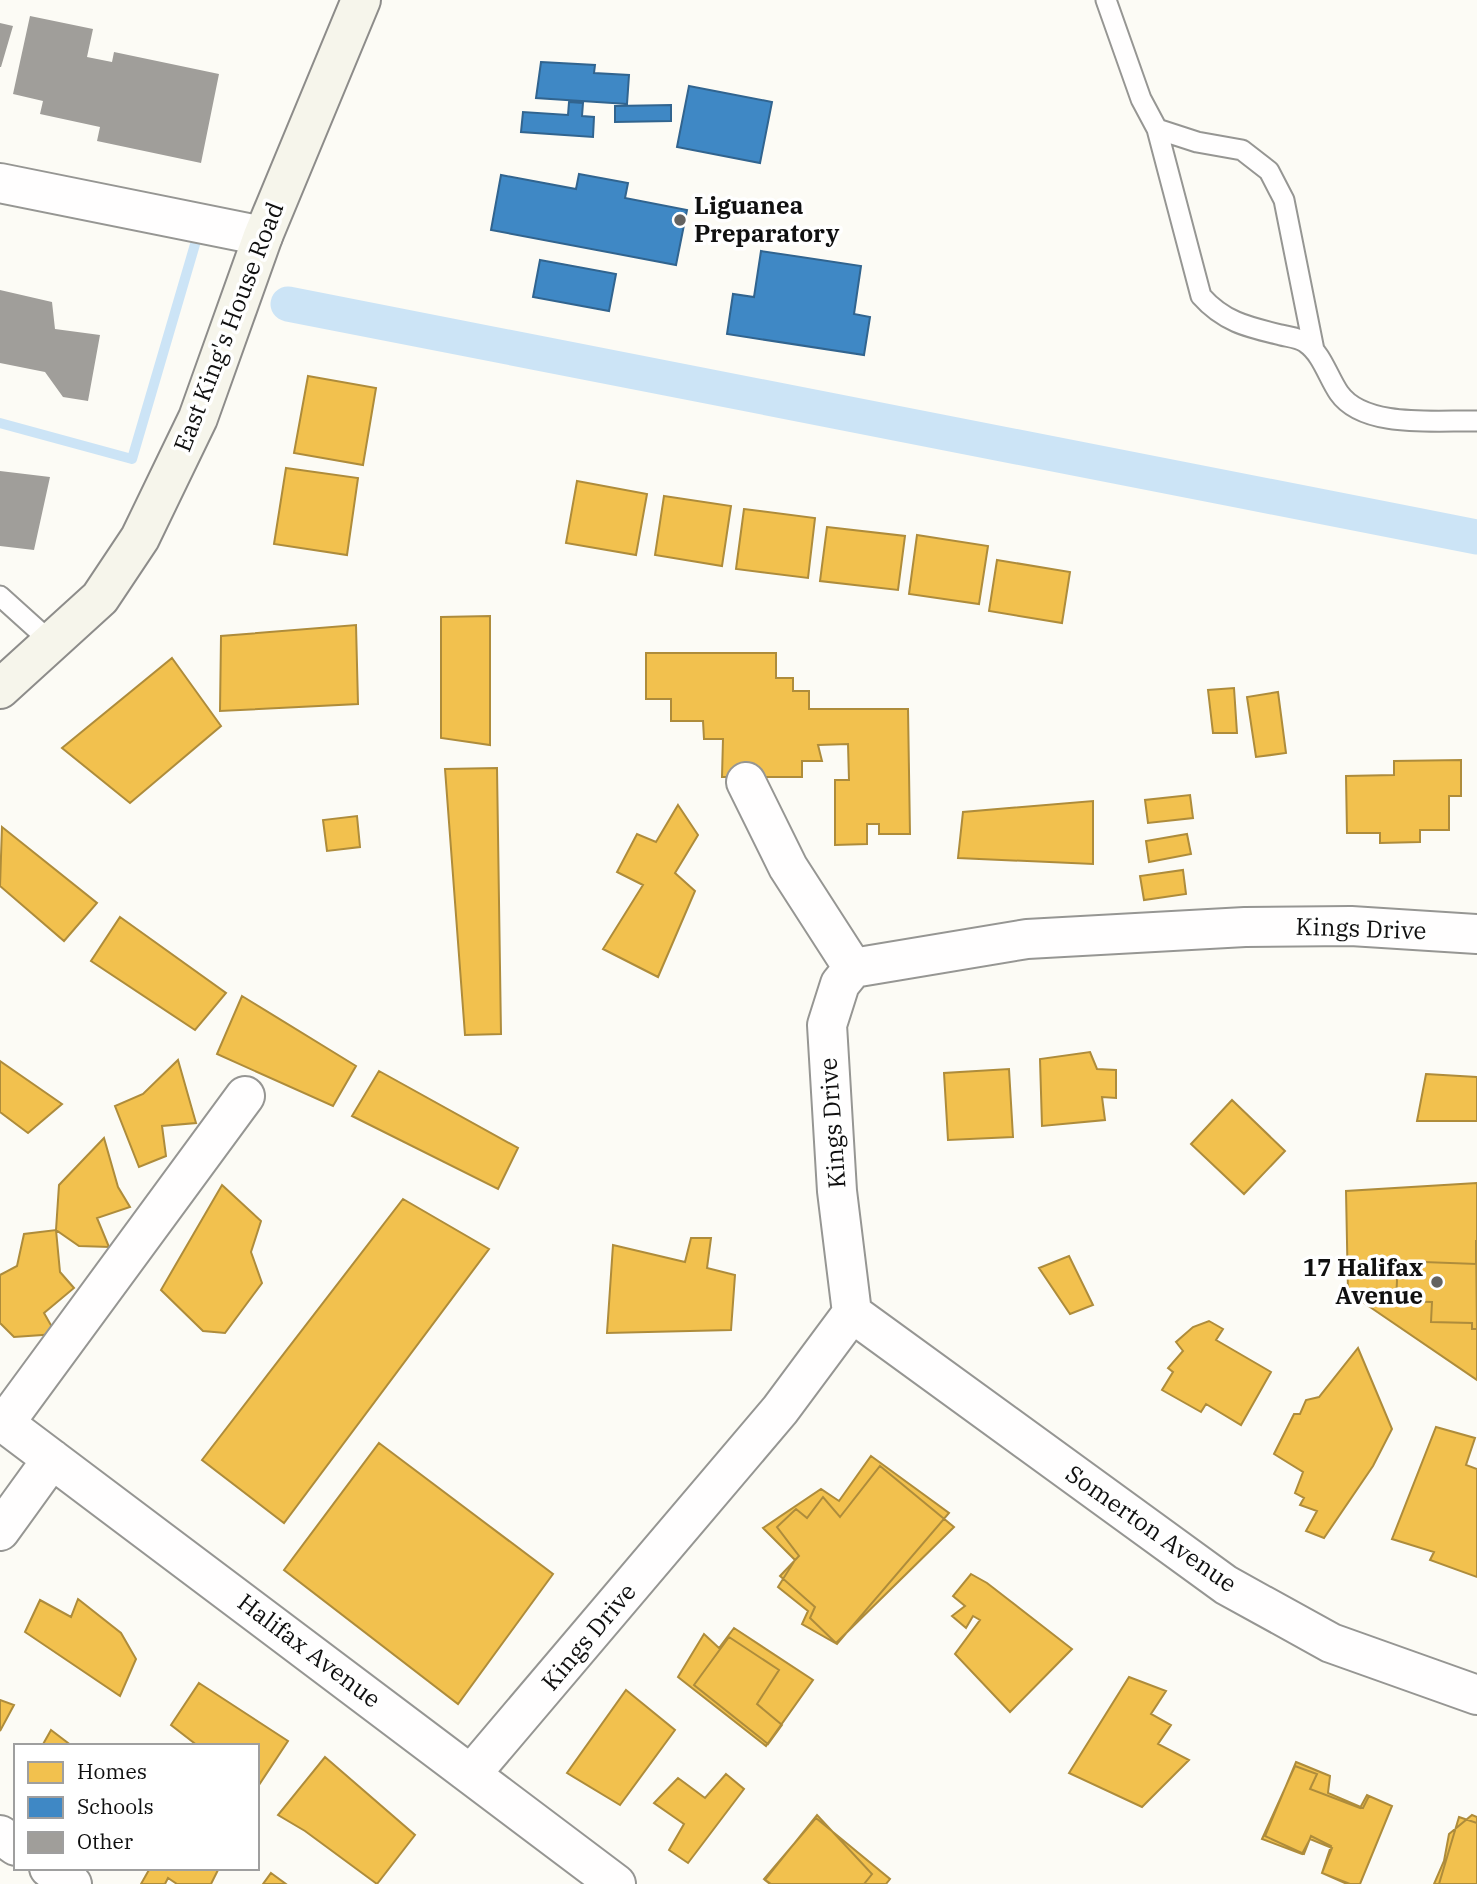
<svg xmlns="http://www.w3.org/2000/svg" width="1477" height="1884" font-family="'IBM Plex Serif',serif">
<rect width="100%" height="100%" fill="#fcfbf5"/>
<!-- homes -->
<path fill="#f2c14e" stroke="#ae8c3b" stroke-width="2" d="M308 376 376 388 363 465 294 453Z
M286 468 358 478 347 555 274 544Z
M577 481 647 494 636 555 566 543Z
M664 496 731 506 722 566 655 555Z
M744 509 815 518 808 578 736 569Z
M827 527 905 536 898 590 820 581Z
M917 535 988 546 979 604 909 594Z
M997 560 1070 572 1062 623 989 611Z
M490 616V745L441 738V617Z
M356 625 358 704 220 711 221 636Z
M646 653H776V678H793V691H809V709H908L910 834H879V824H867V844L835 845V780H849L848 744 818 745 822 761H802V777H722L723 739H704L703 721H671V699H646Z
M172 658 221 726 130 803 62 748Z
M1234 688 1237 733H1213L1208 690Z
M1278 692 1286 753 1256 757 1247 697Z
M1461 760V796H1449V830H1420V842L1380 843V833H1347L1346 776 1394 775V761Z
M497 768 501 1034 465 1035 445 769Z
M1190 795 1193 818 1148 823 1145 800Z
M1093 801V864L958 858 963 812Z
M678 805 698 835 675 873 695 891 658 977 603 949 643 885 617 872 637 834 656 842Z
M357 816 360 847 327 851 323 820Z
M2 827 97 903 64 941 0 886Z
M1187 834 1191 854 1149 862 1146 841Z
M1183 870 1186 894 1144 900 1140 876Z
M120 917 226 993 195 1030 91 961Z
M242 996 356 1066 333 1106 217 1054Z
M1090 1052 1097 1069 1116 1070V1098L1102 1097 1105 1120 1042 1126 1040 1059Z
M178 1060 196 1123 162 1126 166 1156 139 1167 115 1106 143 1094Z
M0 1061 62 1104 28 1133 0 1112Z
M1009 1069 1013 1137 948 1140 944 1073Z
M379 1071 518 1148 498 1189 352 1116Z
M1426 1074 1477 1077V1121H1417Z
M1232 1100 1285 1151 1244 1194 1191 1144Z
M104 1138 118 1187 130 1207 97 1218 109 1247 79 1246 56 1230 59 1185Z
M1477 1183V1380L1348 1292 1346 1191Z
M222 1185 261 1221 251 1252 262 1283 225 1333 203 1331 161 1290Z
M403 1199 489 1249 284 1523 202 1460Z
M56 1230 60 1272 74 1288 44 1313 56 1334 14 1337 0 1323V1275L17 1266 24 1234Z
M691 1238H711L707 1268 735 1275 731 1330 607 1333 613 1245 685 1262Z
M1476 1240 1477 1329H1472V1323L1431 1322 1432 1302 1396 1301 1398 1261 1476 1264Z
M1069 1256 1093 1305 1070 1314 1039 1268Z
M1209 1321 1223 1329 1216 1340 1271 1372 1241 1425 1206 1404 1201 1412 1162 1390 1173 1372 1168 1368 1183 1351 1176 1342 1193 1327Z
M1358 1348 1392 1429 1373 1466 1324 1538 1306 1531 1317 1511 1300 1505 1304 1498 1295 1493 1303 1472 1274 1454 1294 1414H1300L1306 1400 1319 1397Z
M1436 1427 1475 1438 1466 1465 1477 1469V1577L1430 1560 1434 1552 1392 1539Z
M379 1443 553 1574 458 1704 284 1570Z
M871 1456 949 1513 837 1644 802 1624 808 1611 778 1587 795 1560 763 1528 821 1489 839 1501Z
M880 1466 954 1527 836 1643 810 1618 815 1607 780 1576 799 1556 777 1527 796 1509 807 1518 823 1497 840 1517Z
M971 1574 987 1583 1072 1649 1010 1712 955 1654 980 1620 973 1616 966 1628 952 1616 965 1606 953 1596Z
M78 1599 121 1633 136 1659 120 1696 25 1632 40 1600 71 1617Z
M734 1628 813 1680 766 1746 678 1677 704 1634 719 1648Z
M729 1637 779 1670 757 1704 782 1725 768 1744 694 1685Z
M1129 1677 1166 1691 1151 1714 1171 1725 1158 1744 1189 1760 1142 1807 1069 1773Z
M199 1683 288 1741 257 1788V1746H198L171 1725Z
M626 1690 675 1730 620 1805 567 1773Z
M0 1700 14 1705 0 1731Z
M51 1730 72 1746H42Z
M325 1757 415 1835 377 1884 305 1831 278 1815Z
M1296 1762 1330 1776 1328 1793 1363 1808 1369 1796 1392 1806 1360 1884H1347L1322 1873 1331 1846 1311 1836 1304 1854 1265 1836Z
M1295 1766 1317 1774 1310 1789 1360 1808 1367 1795 1392 1806 1360 1884H1350L1322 1873 1332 1848 1310 1839 1302 1854 1262 1839Z
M726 1774 744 1789 688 1863 669 1850 684 1824 654 1803 678 1778 705 1798Z
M817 1815 872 1874 864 1884H770L765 1880Z
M1472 1815 1477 1817V1884H1434L1444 1861 1449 1834Z
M1459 1817 1477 1823V1884H1439Z
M816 1818 890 1879 886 1884H771L764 1879Z
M150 1868H219L211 1884H177L168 1878 165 1884H141Z
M271 1873 286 1884H263Z"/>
<!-- schools -->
<path fill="#3f88c5" stroke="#31648f" stroke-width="2" d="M541 62 595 65 594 73 629 75 627 104 536 98Z
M689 86 772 102 760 163 677 147Z
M569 102 583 103 582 116 594 117 593 137 521 132 523 112 568 115Z
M671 105V121L615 122V106Z
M579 174 628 183 625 198 687 210 676 265 491 230 501 175 576 189Z
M761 251 861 266 854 314 870 317 864 355 727 334 733 294 754 297Z
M540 260 616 274 609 311 533 297Z"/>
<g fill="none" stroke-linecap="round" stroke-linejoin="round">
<!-- stream -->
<path stroke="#cce4f6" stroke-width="10" d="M0 423 132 459 196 241"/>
<!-- canal -->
<path stroke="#cce4f6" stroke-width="35" d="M288 304 1477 537"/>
</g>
<!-- building -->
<path fill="#a09e9a" d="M30 16 93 29 87 57 112 62 114 52 219 74 201 163 97 141 100 127 40 114 43 101 13 94Z
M0 23 13 26 1 67H0Z
M0 290 52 302 55 329 100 335 88 401 63 397 45 372 0 363Z
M0 471 50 477 34 550 0 546Z"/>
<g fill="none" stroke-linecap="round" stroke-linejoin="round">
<!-- lane casing -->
<g stroke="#969693" stroke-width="23">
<path id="lane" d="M1106 0 1141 99 1157 129 1197 142 1242 150 1269 171 1284 200 1314 350
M1157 129 1201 296C1224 322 1248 327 1281 335 1289 337 1300 338 1306 343 1322 354 1328 377 1339 393 1364 429 1438 420 1477 421
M0 596 51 642"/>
</g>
<!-- street casing -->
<g stroke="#969693" stroke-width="42">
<path id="street" d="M0 183 263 236
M746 782 788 867 853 968
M852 1313 1226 1585 1331 1643 1477 1695
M0 1420 616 1884
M4 1424 245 1096
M0 1531 52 1459
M472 1773 780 1410 852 1313 837 1191 827 1025 840 984 853 968 1027 939 1245 927 1351 926 1477 934
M0 1835 16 1846
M49 1868 72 1884"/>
</g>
<!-- secondary casing -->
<g stroke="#8d8c8a" stroke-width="42">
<path id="secondary" d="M0 689 100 598 140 538 198 418 263 236 361 0"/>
</g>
<!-- lane -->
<use href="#lane" stroke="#fffefe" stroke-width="19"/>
<!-- street -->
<use href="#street" stroke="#fffefe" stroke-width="38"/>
<!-- secondary -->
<use href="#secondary" stroke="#f6f5eb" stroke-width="38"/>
</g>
<!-- markers -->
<g fill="#636260" stroke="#fff" stroke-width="2.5">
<circle cx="680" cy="220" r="7"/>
<circle cx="1437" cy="1282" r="7"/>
</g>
<g text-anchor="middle" stroke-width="7" stroke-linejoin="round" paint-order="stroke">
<!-- poi labels -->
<g font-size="24" font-weight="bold" fill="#101010" stroke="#fff" text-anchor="start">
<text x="694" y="214">Liguanea<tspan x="694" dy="28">Preparatory</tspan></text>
<text x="1423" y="1276" text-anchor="end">17 Halifax<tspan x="1423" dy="28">Avenue</tspan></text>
</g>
<!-- street labels -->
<g font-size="24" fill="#101010" stroke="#fff">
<text transform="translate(229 327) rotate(-69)" y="8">East King's House Road</text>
<text transform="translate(1361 929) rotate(2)" y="8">Kings Drive</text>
<text transform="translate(833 1123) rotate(-94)" y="8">Kings Drive</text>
<text transform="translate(1151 1529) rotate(35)" y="8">Somerton Avenue</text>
<text transform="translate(589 1637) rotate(-50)" y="8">Kings Drive</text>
<text transform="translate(309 1651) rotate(37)" y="8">Halifax Avenue</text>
</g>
</g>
<!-- legend -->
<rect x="14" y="1744" width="245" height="126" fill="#ffffff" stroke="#9f9f9f" stroke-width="2"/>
<rect x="28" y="1762" width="35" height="21" fill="#f2c14e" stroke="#9f9f9f" stroke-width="2"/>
<text x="77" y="1779" font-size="21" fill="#101010">Homes</text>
<rect x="28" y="1797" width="35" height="21" fill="#3f88c5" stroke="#9f9f9f" stroke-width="2"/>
<text x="77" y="1814" font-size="21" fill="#101010">Schools</text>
<rect x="28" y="1832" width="35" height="21" fill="#a09e9a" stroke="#9f9f9f" stroke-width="2"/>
<text x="77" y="1849" font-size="21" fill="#101010">Other</text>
</svg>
